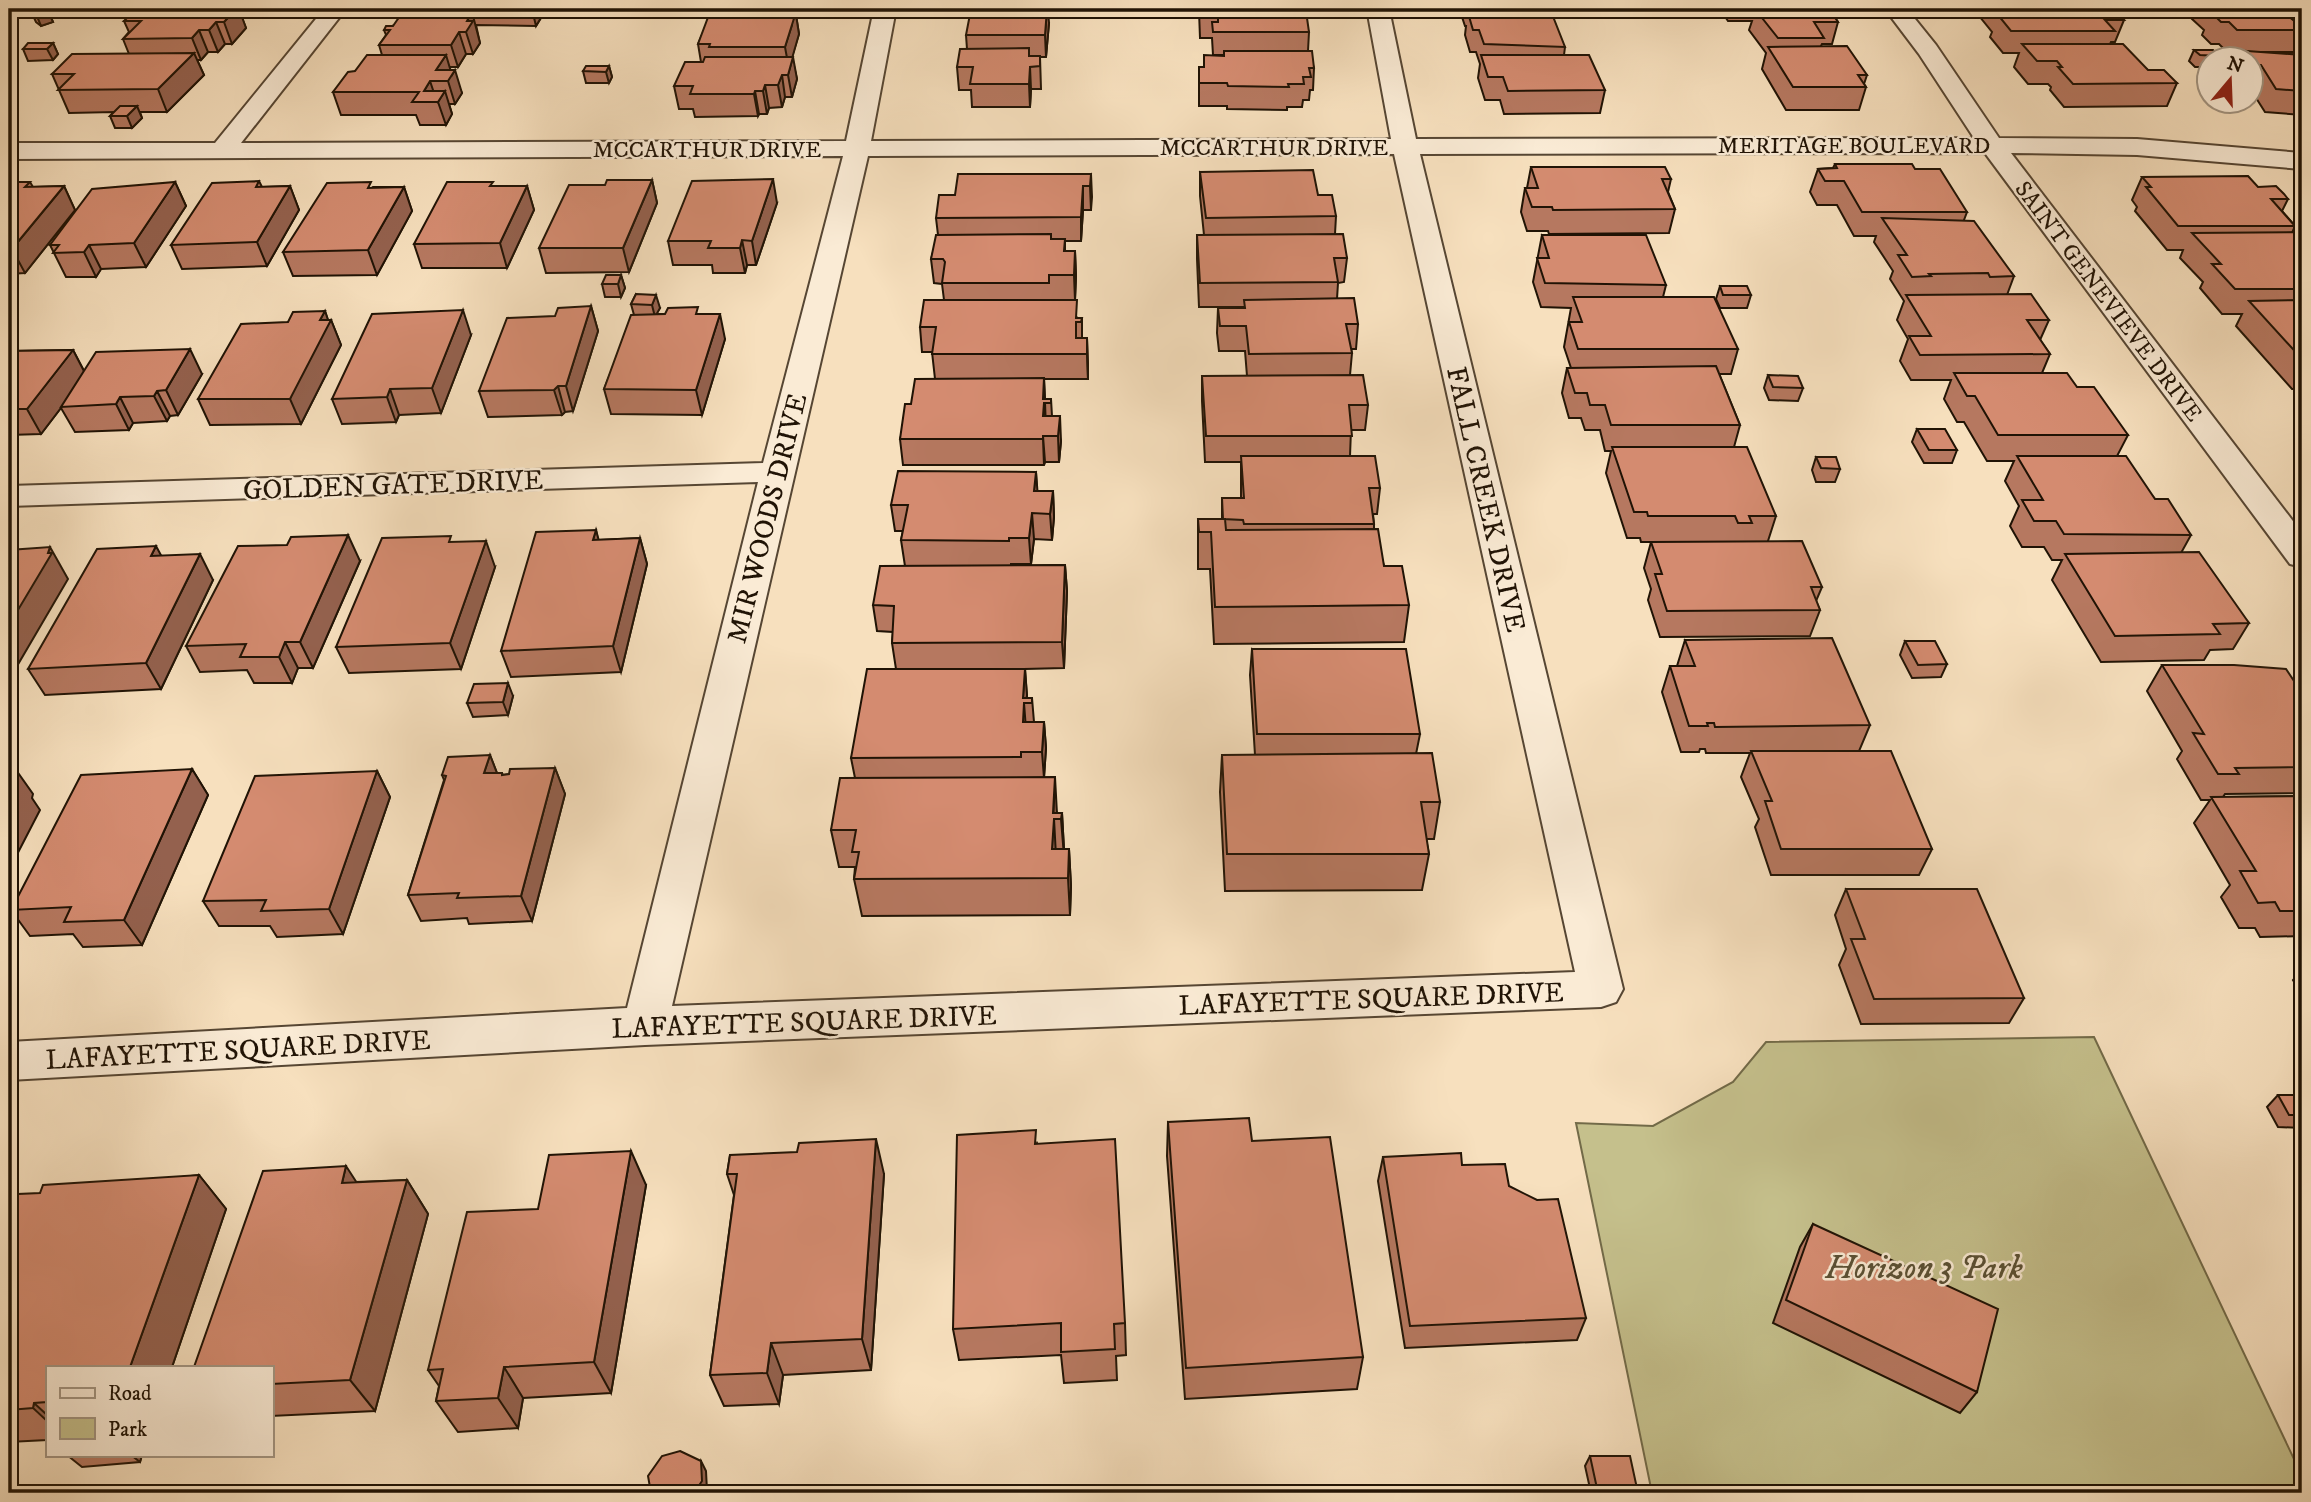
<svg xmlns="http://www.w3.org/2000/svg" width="2311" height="1502" font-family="'IM FELL DW Pica',serif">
<rect width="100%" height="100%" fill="#f7e0be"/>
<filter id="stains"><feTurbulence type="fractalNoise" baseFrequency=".00286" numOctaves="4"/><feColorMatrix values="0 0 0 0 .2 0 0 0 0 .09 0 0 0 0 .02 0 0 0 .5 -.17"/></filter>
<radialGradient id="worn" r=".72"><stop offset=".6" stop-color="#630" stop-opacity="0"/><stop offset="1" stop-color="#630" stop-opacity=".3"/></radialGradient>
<!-- green -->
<path fill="#c5c08c" stroke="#726a48" stroke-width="2" d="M2094 1037 2302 1476V1493H1652L1576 1123 1653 1126 1733 1082 1766 1042Z"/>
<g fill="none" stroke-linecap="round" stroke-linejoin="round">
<!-- street casing -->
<g stroke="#564633" stroke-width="4">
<path id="street" d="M324 9H346L241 143 846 141 874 9H896L871 141 1391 139 1367 9H1389L1416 139 1974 138 1919 54 1885 9H1907L1936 45 1999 138 2137 139 2302 153V169L2137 155 2011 153 2302 533V567L2290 564 1985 153 1420 154 1623 989 1616 1002 1601 1007 645 1045 9 1080V1042L627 1008 758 482 9 506V486L763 463 843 156 9 159V143H215ZM1394 154 1575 972 672 1006 868 156Z"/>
</g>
<!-- street -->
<use href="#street" fill="#faebd5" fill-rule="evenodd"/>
</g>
<!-- wall -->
<path fill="#b67860" stroke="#201305" stroke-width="2" d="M48 9H69L70 10 65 15H51Z
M146 9H255L254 10H239L246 28 232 44H225L218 52H208L201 60H197L204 75 167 112H140L142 118 132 128H115L110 116 114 112 69 113 52 74 129 54 123 39 129 32 124 21 149 10H146Z
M418 9H540L542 16 536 26 476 25 480 43 473 54H466L458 67H449L462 93 455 104H449L452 114 446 125H420L416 115H341L333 92 355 71 382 55 379 45 386 35 384 30 419 13Z
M697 9H798L796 15 799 34 792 57 797 79 792 97H785L782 107 769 108 767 114H759L758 116 695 117 693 109H679L674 86 701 62 698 44 712 12V10H697Z
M1144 9H1164V15H1144Z
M1185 9H1301V10H1299L1301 18 1309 32 1308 51 1314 68 1313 90H1310L1309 100H1303L1302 107H1287V110L1227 109V106H1199V67H1204L1224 55H1213L1212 38H1200L1199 11H1185Z
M1454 9H1536L1535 14 1565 47 1564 55 1605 90 1600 113 1504 114 1500 100H1485L1478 78 1480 64 1476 52H1470L1465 35 1466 26H1465L1460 11H1455Z
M1720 9H1829L1838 22 1832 44H1822L1821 46 1867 75 1864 84 1866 87 1859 110H1786L1762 69 1766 53 1749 30 1752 21H1728Z
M1983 9H2094L2124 20 2115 42H2111L2110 44 2148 70 2177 83 2167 106 2064 107 2050 90 2051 87 2048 84H2028L2014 67 2019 53H2003L1990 37 1992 32 1980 17Z
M2171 9H2279L2302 27V36L2295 52H2260L2302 55V115L2265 112 2251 90V60H2243L2247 52H2227L2219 44H2211L2202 35 2204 30 2192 19 2197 9Z
M31 11H48L53 22 41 26 36 22Z
M1049 23 1046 57H1040L1041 89H1031L1030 107H972L971 90H959L957 67 967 49 966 35Z
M53 43 58 54 53 60 28 61 23 49Z
M2194 50 2219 56 2217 60H2209V67H2195L2189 61Z
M609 66 612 77 609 83H586L583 71Z
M1835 164 1915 169 1967 212 1964 220 2014 276 2007 295 2049 320 2040 340 2050 354 2042 373 2077 387 2128 435 2117 456 2155 499 2191 535 2181 553 2249 623 2233 649 2210 650 2204 660 2101 662 2052 580 2062 560H2052L2044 547H2022L2010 526 2019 506 2005 481 2014 461H1987L1964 422H1957L1944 399 1951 380H1911L1900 361 1908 339 1897 320 1904 301 1890 279 1893 271 1874 242 1876 236H1854L1837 205H1817L1810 192 1818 169 1833 168Z
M1531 167 1671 179 1668 192 1675 209 1669 233 1549 234 1548 231H1527L1521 212 1525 188H1527Z
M1200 172 1318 195 1336 216 1335 234 1347 258 1344 282 1338 283 1337 299 1358 324 1356 349H1351L1352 353 1350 375 1368 405 1365 430H1351L1350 456 1380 488 1377 514H1373L1374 524V529L1384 566 1409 605 1404 642 1214 644 1210 569H1198V519H1222V498H1241V462H1205L1202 401V376H1247L1245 351H1219L1217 333 1218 308H1244V307H1199L1197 259V235H1204L1200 196Z
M1091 174V210H1083L1081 241H1065V251H1075L1076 276 1075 300H1050L1078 318H1082V338H1087L1088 379H1044L1045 399H1051L1052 416 1061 441 1059 462H1045L1044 465H903L900 439 911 404 935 379 932 352H922L920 327 944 300 942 284 934 283 931 259 938 235 936 218 955 195Z
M2142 177 2258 187 2288 199 2282 211 2295 226 2292 233 2302 232V389H2292L2236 326 2242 314H2222L2200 288 2203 282 2180 258 2183 250H2167L2135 211 2137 207 2132 200Z
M652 180 657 203 629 272 546 273 539 248 605 185Z
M259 181 262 187 290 186 299 210 267 266 182 269 171 245Z
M9 182H30L33 187 64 186 75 210 25 273 9 274Z
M175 182 186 206 146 267 101 269 96 277H66L50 245Z
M527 186 534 210 507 268H422L414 244Z
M373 187H404L412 211 377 275 293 276 283 252Z
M777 203 756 265H747L745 273H713L712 265H673L668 241Z
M1542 235 1666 285 1663 297 1738 349 1731 374H1719L1740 425 1734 447 1776 516 1768 541 1822 587 1816 601 1820 610 1810 636 1660 637 1648 600 1651 589 1644 568 1651 542H1678H1641L1640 538H1627L1606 473 1611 451H1605L1600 430H1585L1581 418H1569L1562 393 1567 368H1571L1564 347 1571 308 1541 307 1533 282Z
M621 275 625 288 621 297H605L602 284Z
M1720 286 1751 295 1747 308H1720L1716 299Z
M636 294 660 308 656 314H700L725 339 702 415 611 414 604 389 634 315 631 304Z
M591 306 598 331 573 411 565 412 562 415 488 417 479 391Z
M325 311 328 320H331L341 345 301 424 210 425 198 399 288 322Z
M471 335 441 413 399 415 396 422 342 424 332 399Z
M73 350 84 371 202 374 178 415 170 416 167 421 133 423 129 430 75 432 61 408 41 434 9 435V351Z
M1768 375 1803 388 1798 401 1769 400 1764 388Z
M1917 429 1957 450 1952 463H1924L1912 442Z
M1816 457 1840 469 1835 482H1816L1812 470Z
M1036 472 1037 491H1053L1054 517 1052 540 1034 539 1031 564H1011V566L1065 565 1067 591 1064 668 1025 669 1027 698H1032L1034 722H1044L1046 748 1044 777 1057 813H1062L1064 849H1069L1071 886 1070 915 862 916 854 879 855 867H839L831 830 855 778 851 758 896 669 892 643 893 632 877 631 873 605 905 566 901 540 903 531H895L891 505Z
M596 530 598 540 640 538 647 564 621 672 511 677 501 651Z
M162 556 213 580 161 689 45 695 28 669Z
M360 561 313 668H298L292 683H254L247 670 200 672 186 646Z
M495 567 461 669 349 673 336 647Z
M1685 640 1870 725 1859 751 1932 849 1919 875H1771L1755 827 1759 819 1741 777 1750 753H1706L1705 749H1700L1699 752H1681L1662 692 1670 666H1677Z
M1905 641 1947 664 1941 677 1912 678 1900 655Z
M1252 649 1420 734 1416 754 1440 802 1434 839H1426L1429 854 1422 890 1225 891 1220 792 1222 755H1255L1250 675Z
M2162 665 2302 693V793L2225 794 2223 797 2302 796V936L2260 937 2255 928H2239L2221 897 2230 885 2194 823 2210 800H2201L2177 759 2182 751 2147 691Z
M513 696 508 715 473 717 467 703Z
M490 755 497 773H502L503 775 555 768 565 794 532 921 469 924 467 918 421 921 408 895 444 780 442 775Z
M192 769 208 795 142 945 83 947 73 934 30 936 11 910Z
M377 771 390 797 343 934 277 937 270 926H219L203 901Z
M1846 889 2024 998 2009 1023 1861 1024 1839 965 1846 949 1835 915Z
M2302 966V995L2293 980 2299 973 2298 971Z
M2278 1095H2302V1128L2278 1127 2267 1107Z
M1168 1122 1252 1141 1363 1357 1357 1389 1185 1399 1167 1156Z
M1037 1143 1125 1323 1126 1355 1116 1356 1117 1380 1064 1383 1061 1355 959 1360 953 1329Z
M730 1155 884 1174 871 1370 783 1375 779 1404 724 1406 710 1375 734 1195 727 1174Z
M1383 1157 1462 1165 1586 1318 1577 1340 1405 1348 1378 1181Z
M199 1175 226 1209 172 1367H47V1440L9 1442V1216L40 1193Z
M407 1180 428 1214 375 1411 271 1416V1367L356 1182Z
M646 1185 611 1393 523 1398 518 1428 458 1432 436 1401 439 1386 428 1370 538 1209Z
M1813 1224 1977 1392 1960 1413 1773 1323 1800 1247Z
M67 1455H142L140 1462 82 1467Z
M1590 1456 1638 1493H1591L1585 1466Z"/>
<!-- shaded-wall -->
<path fill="#94614e" stroke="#201305" stroke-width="2" d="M62 9H69L70 10 65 15Z
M236 9H239L246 28 232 44 224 22Z
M532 9H540L542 16 536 26Z
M790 9H798L796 15 799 34 789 69 785 47 792 25Z
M1047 9H1048L1049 23 1046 57 1045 35Z
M48 11 53 22 41 26 36 14Z
M472 12 480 43 473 54 466 32 467 21Z
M216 22 225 44 218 52 209 30Z
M199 30 208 52 201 60 192 38Z
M459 32 466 54 458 67 451 45Z
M53 43 58 54 53 60 47 49Z
M194 53 204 75 167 112 158 89Z
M446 55 452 75 455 70 462 93 455 104 448 81 436 70Z
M793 57 797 79 792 97 788 75Z
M609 66 612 77 609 83 606 72Z
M1030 67 1031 89 1030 107 1029 84Z
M782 75 785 97 782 107 778 85Z
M430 81 437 102 424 91Z
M765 85 769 108 767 114 763 91Z
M445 91 452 114 446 125 438 102Z
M755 91 759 114 758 116 754 94Z
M137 106 142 118 132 128 127 116Z
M1091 174 1092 197 1091 210 1090 186Z
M773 179 777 203 756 265 752 241Z
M652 180 657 203 629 272 623 248Z
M175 182 186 206 146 267 134 243Z
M64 186 75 210 25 273 12 249Z
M290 186 299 210 267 266 257 242Z
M527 186 534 210 507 268 500 243Z
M1083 186V210L1081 241V217Z
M404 187 412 211 377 275 368 250Z
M742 240 747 265 745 273 740 248Z
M89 245 101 269 96 277 84 252Z
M1075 251 1076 276 1075 300 1074 275Z
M621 275 625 288 621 297 618 284Z
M656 295 660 308 655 317 652 305Z
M591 306 598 331 573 411 566 386Z
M463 310 471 335 441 413 432 388Z
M325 311 329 323 331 320 341 345 301 424 290 399 320 320Z
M720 314 725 339 702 415 696 390Z
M1087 338 1088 363V379L1087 354Z
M190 349 202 374 178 415 166 390Z
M73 350 86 375 41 434 27 409Z
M1044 378 1046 428 1044 436 1043 399Z
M558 386 565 412 562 415 554 390Z
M390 389 399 415 396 422 387 397Z
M157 391 170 416 167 421 154 396Z
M120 397 133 423 129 430 116 404Z
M1060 416 1061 441 1059 462 1058 436Z
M1043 436 1045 462 1044 465 1043 439Z
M1036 472 1038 498 1034 491Z
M1053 491 1054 517 1052 540 1050 514Z
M1032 513 1034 539 1031 564 1029 538Z
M596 530 603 556 593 540Z
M348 535 360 561 313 668 300 642Z
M640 538 647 564 621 672 613 646Z
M486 541 495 567 461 669 450 643Z
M156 546 170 572 151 556Z
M50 547 68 579 10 678 9 675V625L48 553Z
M200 554 213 580 161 689 146 663Z
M1065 565 1067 591 1064 668 1062 642Z
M285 642 298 668 292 683 279 657Z
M1025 669 1027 695 1026 703H1024L1026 729 1023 722V698Z
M508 683 513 696 508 715 503 702Z
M1044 722 1046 748 1044 778 1042 752Z
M490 755 500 781 484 773Z
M9 760 33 794 32 798 40 810 9 870Z
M555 768 565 794 532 921 521 896Z
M192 769 208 795 142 945 124 920Z
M377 771 390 797 343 934 329 909Z
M1055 777 1057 814 1054 819 1056 856 1052 849Z
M1062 813 1064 850V856L1061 819Z
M1069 849 1071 886 1070 915 1068 878Z
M876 1139 884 1174 871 1370 862 1339Z
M631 1151 646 1185 611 1393 594 1362Z
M346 1166 368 1200 342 1183Z
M199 1175 226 1209 172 1367H130Z
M407 1180 428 1214 375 1411 350 1380Z
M771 1343 783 1375 779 1404 767 1373Z
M504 1367 523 1398 518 1428 498 1398Z
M34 1403 47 1415V1421L33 1408Z
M131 1455H142L140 1462Z
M701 1461 706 1471 707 1491 706 1493H694Z"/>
<!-- building -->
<path fill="#d48b70" stroke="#201305" stroke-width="2" d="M38 9H45L48 11 36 14 31 11Z
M151 9H236L224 22H216L209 30H199L192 38 123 39 141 21H124L134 11H149Z
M971 9H1047L1045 35H966Z
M1200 9H1299L1301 18H1307L1309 32H1213L1212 22H1218V16H1200Z
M1755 9H1829L1838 22H1814L1824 38H1778Z
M1999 9H2113L2124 20H2105L2115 31H2011L1998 15H2004Z
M2215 9H2279L2302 27V30H2237L2229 22H2221L2212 13H2220Z
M472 12 467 21H473L466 32H459L451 45H379L390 30H384L386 26H393L402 13Z
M710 12H796L785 47H709L710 44H698Z
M1468 13 1552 14 1565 47 1484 44 1479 30H1473Z
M28 43H53L47 49H23Z
M2022 44H2123L2148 70H2164L2177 83 2073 84 2058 67H2062L2057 61H2037Z
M1847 46 1867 75H1858L1866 87H1793L1768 47Z
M1029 48V56H1040V66L1030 67 1029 84H970L973 67H957L960 49Z
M2194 50H2213L2219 56 2200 55Z
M1224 51H1312L1314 68H1309L1311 77H1303L1304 84H1288L1289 87 1228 86 1227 83H1199V67H1204V55L1224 56Z
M2247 51 2302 55V91L2276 89 2261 65H2256Z
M194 53 158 89 58 90 74 74H52L72 54Z
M367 55H446L436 70H455L448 81H430L424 91H445L438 102H412L419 92H333L348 72 355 71Z
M1481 55H1589L1605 90 1508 91 1503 77H1488Z
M705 57H793L788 75H782L778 85H765L763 91H755L754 94H690L693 86H674L685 62H703Z
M586 66H609L606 72 583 71Z
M120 106H137L127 116H110Z
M1835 164H1912L1915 169H1940L1967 212H1862L1844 181H1825L1818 169 1837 168Z
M1531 167H1665L1671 179H1662L1675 209 1553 210 1552 207H1532L1525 188H1538Z
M1313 170 1318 195H1332L1336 216 1206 218 1200 172Z
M958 174H1091L1090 186H1083L1081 217 936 218 939 195H955Z
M2248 176 2258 187 2276 186 2284 194 2288 199H2271L2295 226H2178L2146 187H2151L2142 177Z
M773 179 752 241 742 240 740 248H708L711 241H668L692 181Z
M607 180H652L623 248H539L569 185H605Z
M259 181 256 187 290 186 257 242 171 245 212 183Z
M9 182H30L25 187 64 186 12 249H9Z
M175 182 134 243 89 245 84 252 53 253 59 245H50L92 189Z
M371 182 368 188 404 187 368 250 283 252 327 183Z
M447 182H493L490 186H527L500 243 414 244Z
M1882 218 1974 221 2014 276 1990 277 1988 273 1929 274 1931 276 1912 277 1898 255H1907Z
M2302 232V289H2235L2212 264H2221L2192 233Z
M1051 234V239H1065L1064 251H1075L1074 275H1049V283H942L945 262 943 259H931L936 235Z
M1343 234 1347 258H1334L1338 282 1200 283 1197 235Z
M1542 235H1646L1666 285 1545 283 1537 258H1549Z
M606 275H621L618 284H602Z
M1720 286H1747L1751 295H1723Z
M636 294 656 295 652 305 631 304Z
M2031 294 2049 320H2027L2050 354 1920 355 1909 336H1931L1906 295Z
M1573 297H1714L1738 349H1578L1569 322H1582Z
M1354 298 1358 324H1346L1352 353 1249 354 1246 326H1220L1218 308H1245L1244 300Z
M924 300H1077L1076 318H1082L1081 322H1076V338H1087V354H932L936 327H920Z
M2302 300V359L2249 301Z
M591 306 566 386H558L554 390 479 391 507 318 555 316 558 308Z
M698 307 696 314H720L696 390 604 389 631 315 665 314 668 308Z
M463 310 432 388 390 389 387 397 332 399 372 314Z
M325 311 320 320H331L290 399H198L241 324 288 322 293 312Z
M190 349 166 390 157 391 154 396 120 397 116 404 61 407 96 352Z
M73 350 27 409H9V351Z
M1716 366 1740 425H1611L1605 405H1590L1587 393H1575L1567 368Z
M1954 373H2067L2077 387H2094L2128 435H1998L1975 396H1967Z
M1363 375 1368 405H1349L1352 436H1206L1202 376Z
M1768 375 1798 376 1803 388 1773 387Z
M1044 378 1043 399H1051V403H1044L1043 416H1060L1058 436H1043V439H900L905 404H911L915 379Z
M1917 429H1945L1957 450H1929Z
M1612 447H1747L1776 516H1749L1752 523H1738L1735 516H1648L1647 512H1634Z
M1241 456H1375L1380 488H1369L1374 524H1244L1243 520 1223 519 1222 498H1244Z
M2017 456H2126L2155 499H2168L2191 535 2064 534 2056 521H2034L2022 500H2043Z
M1816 457H1836L1840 469 1821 468Z
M898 471 1036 472 1034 491H1053L1050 514 1032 513 1029 538H1009V541L901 540 908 505H891Z
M1198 519H1225L1226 530 1378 529 1384 566H1402L1409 605 1215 607 1211 532H1199Z
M596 530 593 540 640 538 613 646 501 651 536 532Z
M348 535 300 642H285L279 657H240L246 644 186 646 238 546 287 545 291 537Z
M451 536 449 542 486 541 450 643 336 647 382 538Z
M1802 541 1822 587H1811L1820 610 1667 611 1655 574H1662L1651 542Z
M156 546 151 556 200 554 146 663 28 669 97 549Z
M50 547 48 553H52L9 625V550Z
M2199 552 2249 623 2213 624 2220 634 2115 636 2065 554Z
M1065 565 1062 642 892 643 894 606 873 605 880 566Z
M1832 638 1870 725 1715 727 1714 723H1707L1708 726H1689L1670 666H1695L1685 640Z
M1905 641H1935L1947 664 1918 665Z
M1252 649H1406L1420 734H1257Z
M2162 665H2234L2286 669 2302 693V767L2235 768 2239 774H2218L2193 733 2204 734Z
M867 669H1025L1023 698H1032V703H1024L1023 722H1044L1042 752H1021V757L851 758Z
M508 683 503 702 467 703 474 684Z
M1751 751H1891L1932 849H1781L1765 801H1772Z
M1432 753 1440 802H1421L1429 854H1227L1222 755Z
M490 755 484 773H502V775L509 774 510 769 555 768 521 896 457 898 459 893 408 895 446 776 442 775 448 757Z
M192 769 124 920 64 922 71 907 11 910 81 775Z
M377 771 329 909 261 911 266 900 203 901 255 776Z
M9 773H14L9 782Z
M1055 777 1053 813H1062L1061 819H1054L1052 849H1069L1068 878 854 879 859 852H852L856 830H831L840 778Z
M2302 796V911H2280L2275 902 2258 903 2240 871H2256L2211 797Z
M1846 889H1977L2024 998 1874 999 1851 939H1865Z
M2278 1095H2302V1115H2289Z
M1249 1118 1252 1141 1330 1137 1363 1357 1186 1368 1168 1122Z
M1036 1130 1035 1144 1115 1139 1125 1323 1114 1324 1115 1349 1061 1352V1323L953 1329 957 1135Z
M876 1139 862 1339 771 1343 767 1373 710 1375 737 1174H727L730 1155 797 1152 799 1143Z
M631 1151 594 1362 504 1367 498 1398 436 1401 443 1369 428 1370 467 1212 538 1209 549 1155Z
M1461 1153 1462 1165 1505 1164 1509 1186 1537 1200 1558 1199 1586 1318 1410 1326 1383 1157Z
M346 1166 342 1183 407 1180 350 1380 271 1384V1367H194L263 1171Z
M199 1175 130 1367H47V1402L34 1403 33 1408 9 1410V1271L11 1266H9V1216L18 1194 40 1193 43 1185Z
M1813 1224 1998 1309 1977 1392 1786 1300Z
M680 1451 701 1461 702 1481 694 1493H651L648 1476 662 1456Z
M1590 1456H1630L1638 1493H1598Z"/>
<g text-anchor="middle" stroke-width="5" stroke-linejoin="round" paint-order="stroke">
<!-- far-street labels -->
<g font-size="23" fill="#201305" stroke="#faebd5">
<text x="1854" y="153">MERITAGE BOULEVARD</text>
<text x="1274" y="155">MCCARTHUR DRIVE</text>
<text x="707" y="157">MCCARTHUR DRIVE</text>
<text transform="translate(2109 301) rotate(53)" y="8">SAINT GENEVIEVE DRIVE</text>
</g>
<!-- street labels -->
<g font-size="28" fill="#201305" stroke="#faebd5">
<text transform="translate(393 484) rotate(-2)" y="10">GOLDEN GATE DRIVE</text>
<text transform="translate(1487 499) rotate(77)" y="10">FALL CREEK DRIVE</text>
<text transform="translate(766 518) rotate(-76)" y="10">MIR WOODS DRIVE</text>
<text transform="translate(1371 998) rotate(-2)" y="10">LAFAYETTE SQUARE DRIVE</text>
<text transform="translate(804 1021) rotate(-2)" y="10">LAFAYETTE SQUARE DRIVE</text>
<text transform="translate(238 1049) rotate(-3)" y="10">LAFAYETTE SQUARE DRIVE</text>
</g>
<!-- near-park labels -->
<g font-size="33" font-style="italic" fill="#5a5034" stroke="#faebd5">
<text x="1924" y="1278">Horizon 3 Park</text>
</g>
</g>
<!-- margin -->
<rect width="2311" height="1502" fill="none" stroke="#f7e0be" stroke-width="35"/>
<rect x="10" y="10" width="2290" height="1481" fill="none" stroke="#201305" stroke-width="3.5"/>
<rect x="18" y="18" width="2276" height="1467" fill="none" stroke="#201305" stroke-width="2"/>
<!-- legend -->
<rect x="46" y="1366" width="228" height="91" fill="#faebd5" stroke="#a39582" stroke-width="2"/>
<rect x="60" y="1388" width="35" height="10" fill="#faebd5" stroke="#a39582" stroke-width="2"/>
<text x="108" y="1400" font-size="21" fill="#201305">Road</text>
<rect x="60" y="1418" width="35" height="21" fill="#c5c08c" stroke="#a39582" stroke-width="2"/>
<text x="108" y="1436" font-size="21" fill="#201305">Park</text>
<!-- north arrow -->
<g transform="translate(2230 80) rotate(19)"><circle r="33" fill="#faebd5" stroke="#a39582" stroke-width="2"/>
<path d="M0-5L12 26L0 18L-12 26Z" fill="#8f2418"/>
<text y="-10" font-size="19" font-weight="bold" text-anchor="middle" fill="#201305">N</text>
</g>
<rect width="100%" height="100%" filter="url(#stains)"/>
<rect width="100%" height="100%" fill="url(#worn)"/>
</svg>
